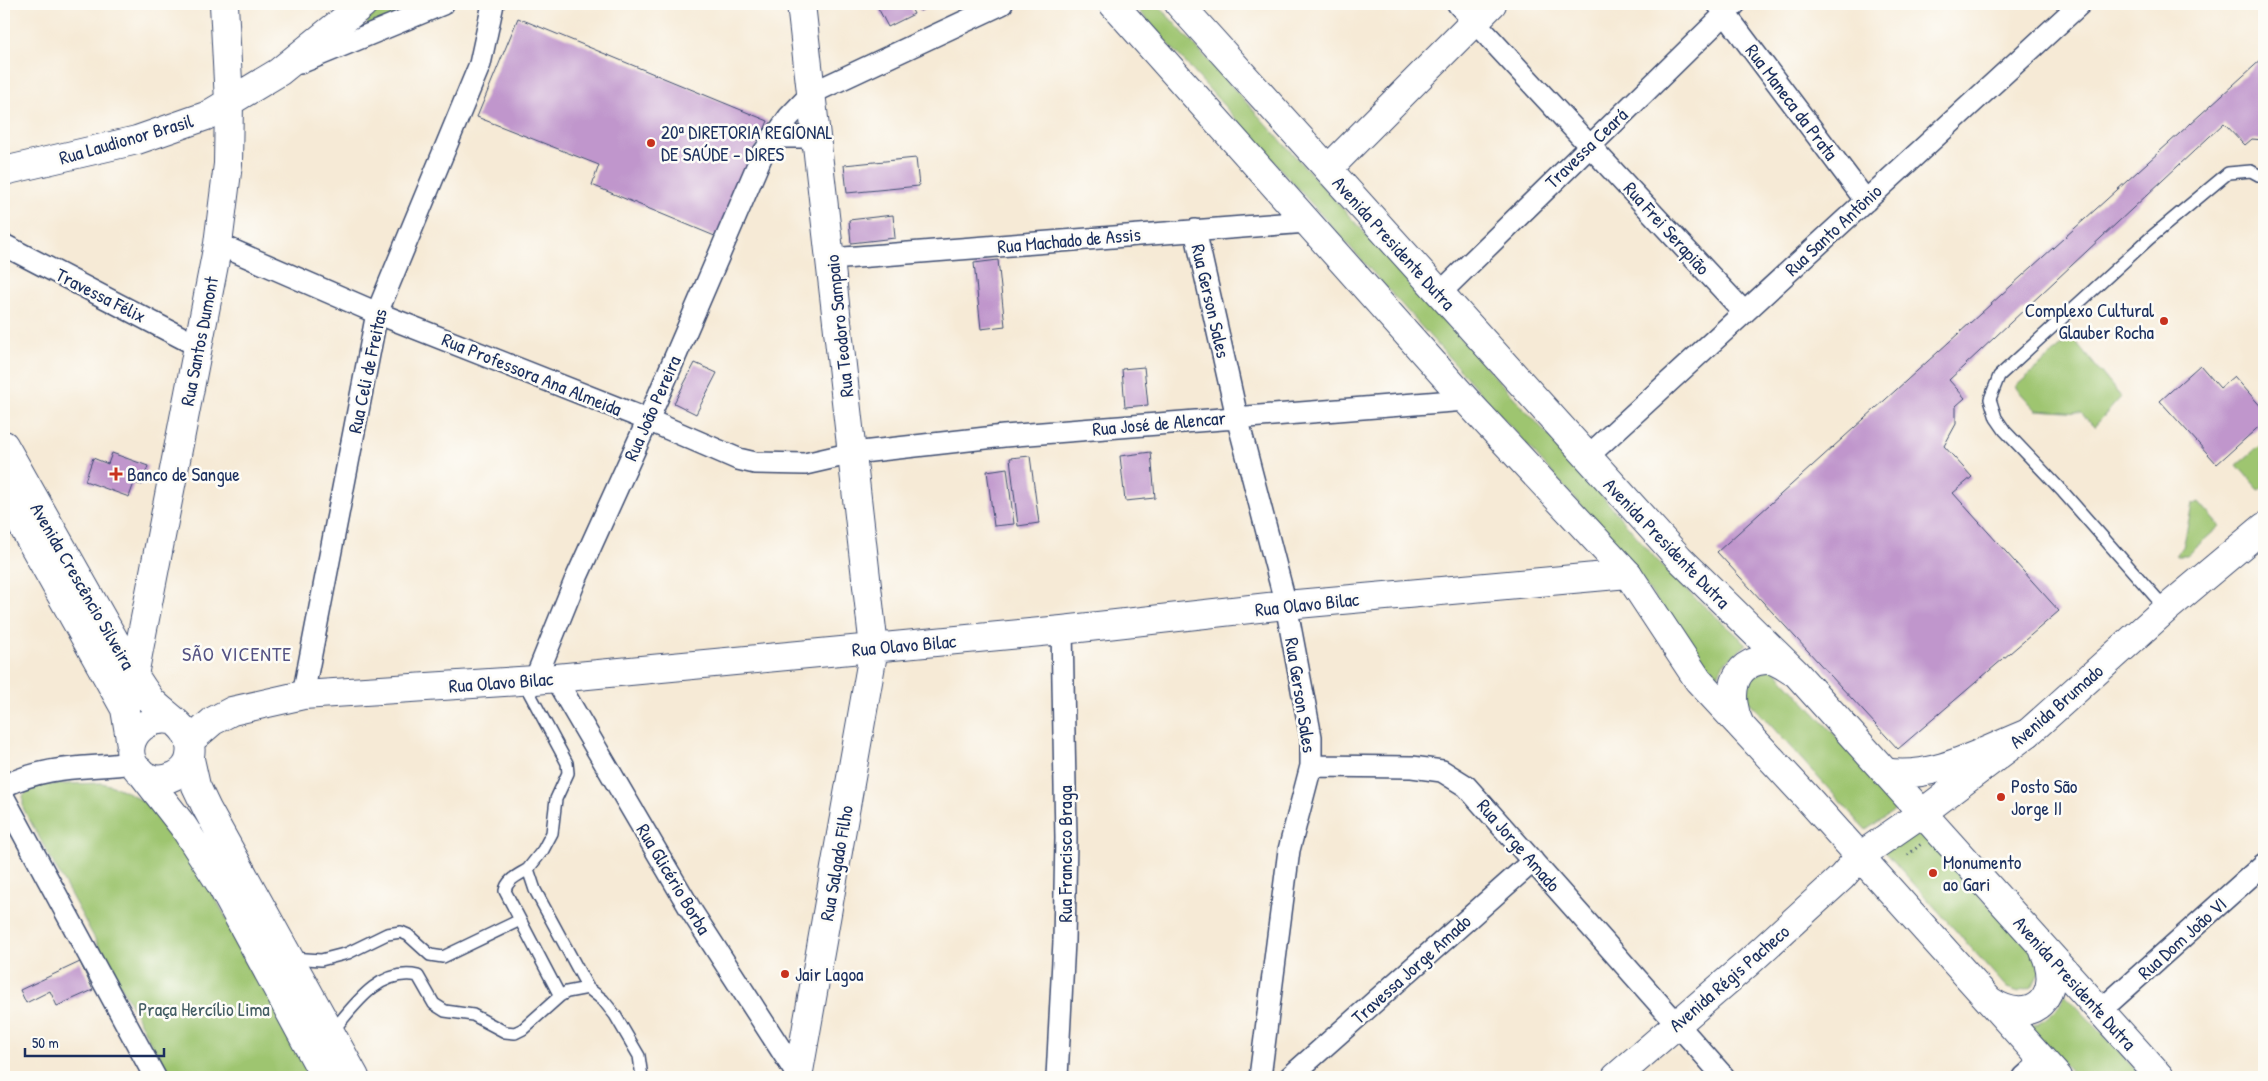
<svg xmlns="http://www.w3.org/2000/svg" width="2268" height="1081" font-family="'Patrick Hand',sans-serif">
<rect width="100%" height="100%" fill="#fdfcf7"/>
<filter id="ink" filterUnits="userSpaceOnUse"><feTurbulence type="fractalNoise" baseFrequency=".02" numOctaves="2"/><feDisplacementMap in="SourceGraphic" scale="10" xChannelSelector="R" yChannelSelector="G"/><feConvolveMatrix kernelMatrix="1 2 1 2 8 2 1 2 1" color-interpolation-filters="sRGB"/></filter>
<filter id="wash" filterUnits="userSpaceOnUse"><feTurbulence type="fractalNoise" baseFrequency=".0096" numOctaves="4" result="noise"/><feDisplacementMap in="SourceGraphic" scale="20" xChannelSelector="R" yChannelSelector="G"/><feGaussianBlur stdDeviation="1.12" result="paint"/><feColorMatrix in="noise" values="0 0 0 0 0 0 0 0 0 0 0 0 0 0 0 0 0 1.4 0 .05"/><feComposite in="paint" operator="in"/></filter>
<g filter="url(#wash)">
<rect width="100%" height="100%" fill="#f6ead6"/>
<!-- green -->
<path fill="#9ec570" stroke="#5c7a67" d="M385 4H432L368 25 367 21Z
M1133 4H1157L1578 468 1656 559 1695 598 1747 644 1724 663 1717 677 1595 521Z
M2072 337 2121 397 2094 427 2081 413 2036 410 2015 387Z
M2264 442V486L2259 490 2237 465Z
M2199 502 2220 526 2187 555H2175L2183 547 2192 505Z
M1772 667 1901 806 1866 830 1744 696V682Z
M102 783C133 790 156 810 178 832L316 1077H168L128 999 23 808V796L34 785Z
M1915 823 1968 884 2036 955 2040 971 2032 987 2019 992 2007 988 1880 846Z
M2065 994 2143 1077H2076L2030 1027C2047 1019 2058 1011 2065 994Z"/>
<g id="blocks">
<!-- building -->
<path fill="#c096cc" d="M876 4H909L914 14 888 27Z
M916 4H935L920 11Z
M518 18 768 121 717 237 592 185 599 165 477 117Z
M2264 57V140L2252 139 2245 145 2224 123 1949 380 1965 398 1956 406V424L1944 446 1972 477 1953 493 2059 611 1898 749 1717 552Z
M916 158 919 186 847 193 844 165Z
M893 215 895 238 851 243 849 220Z
M998 260 1005 326 981 329 974 263Z
M695 363 717 373 696 414 674 403Z
M2200 365 2220 388 2234 376 2264 410V422L2217 464 2160 401Z
M1144 367 1148 405 1125 407 1122 369Z
M1151 452 1155 498 1125 501 1120 456Z
M112 453 148 466 142 485 134 483 129 497 85 481 93 458 108 464Z
M1030 456 1039 523 1018 526 1010 458Z
M1007 468 1014 524 994 526 987 471Z
M80 962 93 990 57 1006 50 991 26 1003 20 990Z"/>
</g>
</g>
<g filter="url(#ink)">
<use href="#blocks" fill-opacity="0" stroke="#3c4b70" stroke-width="1"/>
<g fill="none" stroke-linecap="round" stroke-linejoin="round">
<!-- lane casing -->
<g stroke="#3c4b70" stroke-width="14">
<path id="lane" d="M2166 609 2063 492 2005 431 1996 418 1990 399 1999 376 2150 238 2228 173 2251 171 2264 178
M523 681 567 763 568 773 556 799 552 833 543 850 528 869 535 890 588 988 603 1000 615 1015 639 1056 642 1077
M528 869C519 875 507 879 505 891L560 996
M292 958 321 960 348 953 387 934 401 932 408 935 430 955 443 957 520 920
M331 1033C353 1007 379 967 418 976L434 1004 445 1011 473 1015 505 1032 515 1033 523 1029 560 996 567 992 588 988"/>
</g>
<!-- street casing -->
<g stroke="#3c4b70" stroke-width="24">
<path id="street" d="M1458 4 1744 312
M1718 4 1866 201
M300 63 443 4
M773 137H803L818 142
M1195 230 1237 417 1286 605 1311 737V766L1289 850 1260 1077
M218 244 377 313 648 420 738 459 755 463 805 464 853 453 1004 436 1466 400
M4 245 198 346
M831 259 1307 222
M1439 294 1735 4
M1587 457 2080 4
M555 678 692 912 798 1076
M535 680 575 581 648 420 762 155 789 117 812 93 1002 4
M303 695 377 313 480 64 493 4
M1311 766 1412 767 1442 771 1466 786 1724 1077
M4 786C50 764 85 769 134 763
M4 798 155 1077
M2100 1011 2264 864
M1057 1077 1064 941 1066 838 1062 630
M1290 1077 1533 861
M2024 1077 2043 1060"/>
</g>
<!-- secondary casing -->
<g stroke="#3c4b70" stroke-width="30">
<path id="secondary" d="M1328 169 1492 4
M4 171 137 140 206 116 279 72 363 4
M4 445 134 675C139 683 145 692 151 700 167 718 195 728 190 756 189 765 182 773 174 776 166 780 157 781 148 777 115 761 131 715 171 720
M4 493 125 709 131 745
M134 675 218 244 228 164 229 102 224 4
M191 740 213 721 232 711 303 695 535 680 1062 630 1286 605 1628 574
M190 759 196 786 207 809 355 1077
M140 771 183 826 221 885 325 1077
M798 1077 874 648 801 4
M1616 1077 1747 964 1842 877 1860 856"/>
</g>
<!-- primary casing -->
<g stroke="#3c4b70" stroke-width="30">
<path id="primary" d="M1860 856 1922 813 2028 733 2166 609 2264 527"/>
</g>
<!-- highway casing -->
<g stroke="#3c4b70" stroke-width="30">
<path id="highway" d="M1113 4 1466 400 1628 574 1698 680 1803 793 2058 1077
M1179 4 1679 558 1796 673 2160 1077
M1740 725C1727 699 1730 660 1768 660 1776 660 1785 667 1792 671
M1885 772C1931 781 1985 750 2028 733
M1990 1001C2032 1029 2065 995 2044 951"/>
</g>
<!-- path -->
<path stroke="#3c4b70" stroke-width="3" stroke-dasharray="1 4" stroke-linecap="butt" d="M1908 855 1921 844"/>
<!-- lane -->
<use href="#lane" stroke="#fff" stroke-width="11"/>
<!-- street -->
<use href="#street" stroke="#fff" stroke-width="21"/>
<!-- secondary -->
<use href="#secondary" stroke="#fff" stroke-width="28"/>
<!-- primary -->
<use href="#primary" stroke="#fff" stroke-width="28"/>
<!-- highway -->
<use href="#highway" stroke="#fff" stroke-width="28"/>
</g>
</g>
<!-- markers -->
<g fill="#c8321e" stroke="#fdfcf7" stroke-width="2">
<circle cx="651" cy="143" r="5"/>
<circle cx="2164" cy="321" r="5"/>
<path d="M113.5 466.5h5v5h5v5h-5v5h-5v-5h-5v-5h5z"/>
<circle cx="2001" cy="797" r="5"/>
<circle cx="1933" cy="873" r="5"/>
<circle cx="785" cy="974" r="5"/>
</g>
<g text-anchor="middle" stroke-width="5" stroke-linejoin="round" paint-order="stroke">
<!-- street labels -->
<g font-size="19" fill="#1b2f5e" stroke="#fdfcf7">
<text transform="translate(1792 102) rotate(53)" y="7">Rua Maneca da Prata</text>
<text transform="translate(126 139) rotate(-16)" y="7">Rua Laudionor Brasil</text>
<text transform="translate(1586 148) rotate(-44)" y="7">Travessa Ceará</text>
<text transform="translate(1667 228) rotate(48)" y="7">Rua Frei Serapião</text>
<text transform="translate(1833 230) rotate(-43)" y="7">Rua Santo Antônio</text>
<text transform="translate(1069 240) rotate(-5)" y="7">Rua Machado de Assis</text>
<text transform="translate(1394 243) rotate(48)" y="7">Avenida Presidente Dutra</text>
<text transform="translate(101 295) rotate(27)" y="7">Travessa Félix</text>
<text transform="translate(1211 301) rotate(77)" y="7">Rua Gerson Sales</text>
<text transform="translate(839 326) rotate(-96)" y="7">Rua Teodoro Sampaio</text>
<text transform="translate(199 341) rotate(-79)" y="7">Rua Santos Dumont</text>
<text transform="translate(367 371) rotate(-78)" y="7">Rua Celi de Freitas</text>
<text transform="translate(532 374) rotate(22)" y="7">Rua Professora Ana Almeida</text>
<text transform="translate(652 408) rotate(-66)" y="7">Rua João Pereira</text>
<text transform="translate(1159 423) rotate(-5)" y="7">Rua José de Alencar</text>
<text transform="translate(1667 543) rotate(46)" y="7">Avenida Presidente Dutra</text>
<text transform="translate(83 586) rotate(60)" y="7">Avenida Crescêncio Silveira</text>
<text transform="translate(1307 604) rotate(-6)" y="7">Rua Olavo Bilac</text>
<text transform="translate(904 645) rotate(-5)" y="7">Rua Olavo Bilac</text>
<text transform="translate(501 682) rotate(-4)" y="7">Rua Olavo Bilac</text>
<text transform="translate(1301 695) rotate(81)" y="7">Rua Gerson Sales</text>
<text transform="translate(2056 706) rotate(-41)" y="7">Avenida Brumado</text>
<text transform="translate(1519 845) rotate(49)" y="7">Rua Jorge Amado</text>
<text transform="translate(1065 854) rotate(-90)" y="7">Rua Francisco Braga</text>
<text transform="translate(836 863) rotate(-80)" y="7">Rua Salgado Filho</text>
<text transform="translate(674 879) rotate(59)" y="7">Rua Glicério Borba</text>
<text transform="translate(2182 938) rotate(-42)" y="7">Rua Dom João VI</text>
<text transform="translate(1411 969) rotate(-42)" y="7">Travessa Jorge Amado</text>
<text transform="translate(1729 978) rotate(-41)" y="7">Avenida Régis Pacheco</text>
<text transform="translate(2075 983) rotate(48)" y="7">Avenida Presidente Dutra</text>
</g>
<!-- poi labels -->
<g font-size="19" fill="#1b2f5e" stroke="#fdfcf7" text-anchor="start">
<text x="661" y="139">20ª DIRETORIA REGIONAL<tspan x="661" dy="22">DE SAÚDE - DIRES</tspan></text>
<text x="2154" y="317" text-anchor="end">Complexo Cultural<tspan x="2154" dy="22">Glauber Rocha</tspan></text>
<text x="127" y="481">Banco de Sangue</text>
<text x="2011" y="793">Posto São<tspan x="2011" dy="22">Jorge II</tspan></text>
<text x="1943" y="869">Monumento<tspan x="1943" dy="22">ao Gari</tspan></text>
<text x="795" y="981">Jair Lagoa</text>
</g>
<!-- park labels -->
<g font-size="19" fill="#425c63" stroke="#fdfcf7">
<text x="204" y="1016">Praça Hercílio Lima</text>
</g>
<!-- neighbourhood labels -->
<g font-size="20" letter-spacing="1" fill="#555384" stroke="#fdfcf7">
<text x="237" y="661">SÃO VICENTE</text>
</g>
</g>
<!-- margin -->
<rect width="2268" height="1081" fill="none" stroke="#fdfcf7" stroke-width="20"/>
<!-- scale -->
<path d="M25 1048v8h139v-8" fill="none" stroke="#1b2f5e" stroke-width="2.5"/>
<text x="32" y="1048" font-size="15" fill="#1b2f5e" stroke="#fdfcf7" stroke-width="4" paint-order="stroke">50 m</text>
</svg>
